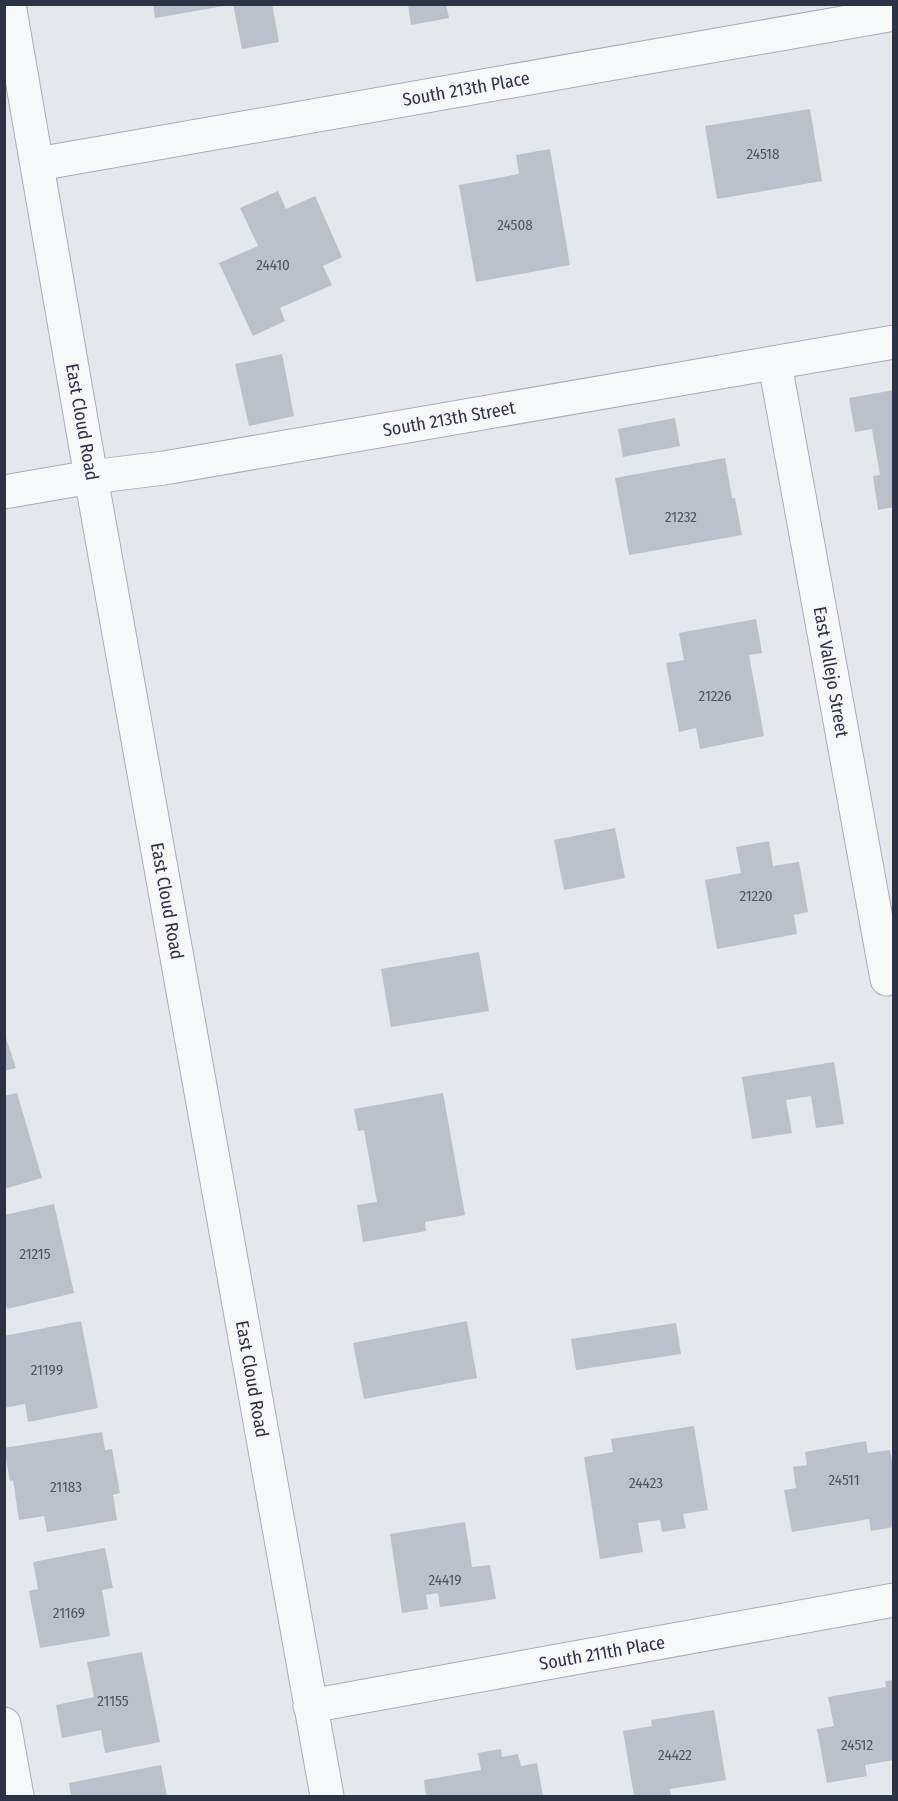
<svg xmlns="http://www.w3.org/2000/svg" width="898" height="1801" font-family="'Fira Sans Condensed',sans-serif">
<rect width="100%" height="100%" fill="#e4e7ec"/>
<!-- building -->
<path fill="#bbc0ca" d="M153 4H224V6L155 18Z
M233 4H272L279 42 242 49Z
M408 4H446L449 18 411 25Z
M810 109 822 181 717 199 705 126Z
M550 149 570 265 476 282 459 185 519 174 516 155Z
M278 191 286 209 315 196 342 257 323 266 332 285 280 308 285 321 253 336 219 263 258 246 240 208Z
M282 354 294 416 249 426 235 364Z
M894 390V507L878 510 873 476 880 475 872 429 855 432 849 398Z
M675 418 680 446 623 457 618 429Z
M725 458 732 498H735L742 535 629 555 615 478Z
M756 619 762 653 749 655 764 736 700 749 696 728 679 732 666 663 684 660 679 633Z
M615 828 625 878 564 890 554 840Z
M769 841 773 866 799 862 808 912 794 915 797 934 717 949 705 880 741 873 736 847Z
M479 952 489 1011 391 1027 381 969Z
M4 1032 16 1068 4 1071Z
M834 1062 844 1124 816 1128 811 1096 786 1100 792 1133 752 1139 742 1077Z
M17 1093 42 1178 4 1189V1096Z
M443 1093 465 1215 425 1222 426 1231 363 1242 357 1205 377 1202 364 1130 358 1131 354 1109Z
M54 1204 74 1293 7 1309 4 1296V1215Z
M81 1321 98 1408 28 1422 25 1404 4 1408V1336Z
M467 1321 477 1378 364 1399 353 1343Z
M676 1323 681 1354 576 1370 571 1339Z
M694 1426 708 1510 683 1514 686 1528 662 1532 660 1520 638 1523 643 1552 600 1559 584 1457 613 1452 611 1439Z
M102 1432 105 1450 112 1449 120 1493 113 1495 117 1520 47 1532 44 1516 19 1520 13 1480 10 1481 4 1448Z
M866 1441 868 1453 890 1450 894 1472V1527L871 1531 869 1519 792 1532 784 1490 796 1488 793 1467 807 1465 805 1452Z
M465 1522 472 1567 490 1565 496 1599 440 1607 438 1593 426 1595 428 1609 402 1613 390 1534Z
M105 1548 113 1588 102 1590 110 1636 40 1648 29 1591 38 1589 33 1562Z
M142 1652 160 1742 105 1753 101 1730 62 1738 56 1705 94 1697 87 1662Z
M894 1680V1760L865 1765 867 1776 827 1783 817 1729 834 1726 828 1697 886 1687 885 1681Z
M714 1710 726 1780 670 1789 671 1796H634L623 1731 652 1726 651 1720Z
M501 1749 502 1757 518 1754 521 1766 537 1763 543 1796H426L424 1780 481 1770 478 1753Z
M161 1765 167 1796H71L69 1783Z"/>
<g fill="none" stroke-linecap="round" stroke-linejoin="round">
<!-- minor casing -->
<g stroke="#a9aeb7" stroke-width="35">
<path id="minor" d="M9 4 91 477 327 1796
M38 164 894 14
M775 364 887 979
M4 492 91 477 164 468 894 342
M310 1706 894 1600
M4 1724 17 1796"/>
</g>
<!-- minor -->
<use href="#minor" stroke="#f7f8fa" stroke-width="33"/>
</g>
<g text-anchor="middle" stroke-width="4.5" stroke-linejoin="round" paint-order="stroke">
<!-- number labels -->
<g font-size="15" fill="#4f5766">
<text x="763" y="159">24518</text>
<text x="515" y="230">24508</text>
<text x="273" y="270">24410</text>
<text x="681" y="522">21232</text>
<text x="715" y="701">21226</text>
<text x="756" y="901">21220</text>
<text x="35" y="1259">21215</text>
<text x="47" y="1375">21199</text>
<text x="844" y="1485">24511</text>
<text x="646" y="1488">24423</text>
<text x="66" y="1492">21183</text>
<text x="445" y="1585">24419</text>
<text x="69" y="1618">21169</text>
<text x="113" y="1706">21155</text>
<text x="857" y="1750">24512</text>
<text x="675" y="1760">24422</text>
</g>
<!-- street labels -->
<g font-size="18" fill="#2b3445" stroke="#f4f6f9">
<text transform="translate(466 89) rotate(-10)" y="6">South 213th Place</text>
<text transform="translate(449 419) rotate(-10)" y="6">South 213th Street</text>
<text transform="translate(82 422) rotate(80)" y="6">East Cloud Road</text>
<text transform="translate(831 672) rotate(80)" y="6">East Vallejo Street</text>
<text transform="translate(167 901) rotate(80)" y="6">East Cloud Road</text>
<text transform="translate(252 1379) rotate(80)" y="6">East Cloud Road</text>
<text transform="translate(602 1653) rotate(-10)" y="6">South 211th Place</text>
</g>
</g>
<!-- border -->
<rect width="898" height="1801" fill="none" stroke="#2b3445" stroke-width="12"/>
</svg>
